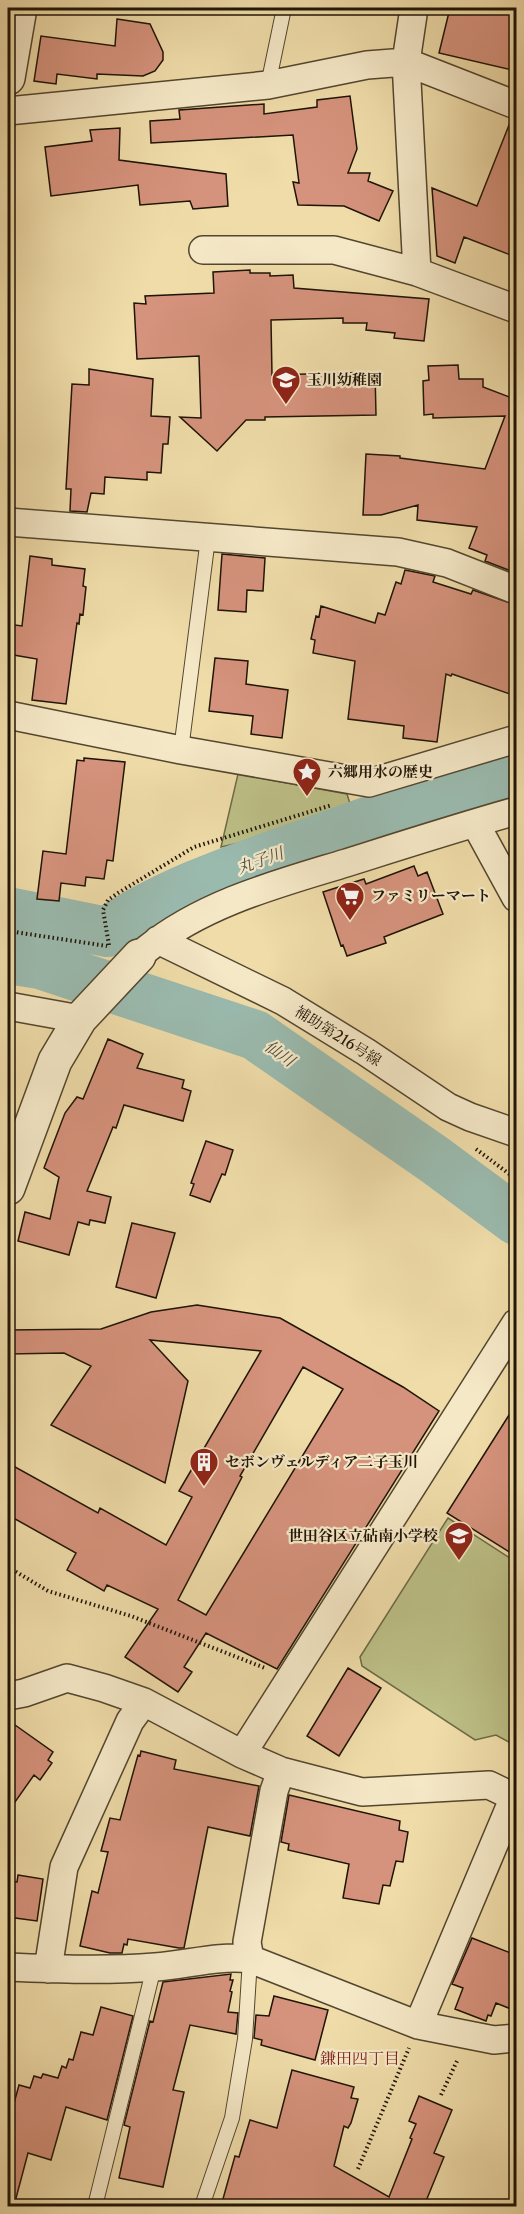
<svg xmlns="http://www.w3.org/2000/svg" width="524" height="2214" font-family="'Libre Caslon Text','Noto Serif JP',serif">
<rect width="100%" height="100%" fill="#efdca9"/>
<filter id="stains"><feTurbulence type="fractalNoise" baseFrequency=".00333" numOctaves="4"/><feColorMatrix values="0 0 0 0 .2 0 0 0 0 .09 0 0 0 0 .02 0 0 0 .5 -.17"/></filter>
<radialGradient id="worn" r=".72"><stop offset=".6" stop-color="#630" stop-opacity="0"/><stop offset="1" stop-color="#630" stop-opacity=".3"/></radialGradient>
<!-- green -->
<path fill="#bcbf86" stroke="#6e6a46" stroke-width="1.5" d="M238 774 347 794 354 817 221 847Z
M448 1518 516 1562V1746L496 1735 475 1740 362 1666 360 1657Z"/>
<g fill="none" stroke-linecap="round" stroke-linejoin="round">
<!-- river -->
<path stroke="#9abaae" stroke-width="50" d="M8 912 107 932C166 892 235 869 303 845 374 819 444 794 516 775
M8 959 40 964 255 1035 435 1160 516 1220"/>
</g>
<!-- building -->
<path fill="#d5927c" stroke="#1f1406" stroke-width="1.5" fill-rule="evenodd" d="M450 8H516V71L439 53Z
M117 19 150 24 163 52V60L155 71 143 76 97 74V79L57 74 56 84 34 81 41 36 115 46Z
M350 96 357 149 348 173H370L368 181 393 191 379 221 344 206 298 205 293 182 299 183 293 135 151 143 150 121 180 119 179 110 264 104V114L317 107V100Z
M511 120H516V257L464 237 455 263 437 256 432 188 477 206Z
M120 128 119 160 226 174 228 206 193 209 190 201 140 205 138 185 51 196 45 147 92 141 90 130Z
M250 270V273H270V276L293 275 294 288 429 299 424 341 394 338 395 333 366 330 367 323H343V318L271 320 272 375 375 372 376 415 265 417V420H246L217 451 180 417 201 418 199 356 137 359 134 303 146 304 145 296 214 293 213 272Z
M458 365 459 379H483V387L512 398 514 391H516V573L485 561 487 555 469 548 477 527 417 520 418 505 381 515H363L366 454 400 456V458L485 469 505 416 433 418V414L424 415 423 381 429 380 428 366Z
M89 369 153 379 151 416 170 417 168 444H163L161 473 147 472V480L105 477 104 494 91 493 87 512 70 511 71 489H66L72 384 89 385Z
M222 554 265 558 263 591 247 590 246 612 218 610Z
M30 556 52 559V565L85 569 83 586 86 587 83 615 80 614 79 624 77 623 66 704 32 700 37 659 8 654V624L22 626Z
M405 570 435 576 433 582 471 594 473 590 516 605V696L452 674 451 676 446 674 437 742 403 738 404 726 348 719 355 661 313 653 315 640 311 639 316 616 319 617 321 606 375 623 378 613 385 615 396 582 401 584Z
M215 658 248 661 246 684 288 690 282 738 251 734 253 716 209 711Z
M84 758 125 762 113 861 107 860 104 879 86 877 85 886 61 883 59 901 37 899 43 851 66 854 77 760 84 761Z
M414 866 418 876 427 872 443 914 384 937 386 943 347 956 343 945 341 946 323 892 364 879 366 884Z
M108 1039 143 1054 137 1068 184 1080 182 1088 191 1091 183 1121 124 1105 116 1128 113 1127 87 1191 111 1197 105 1223 90 1220 89 1225 78 1222 69 1255 18 1241 25 1212 50 1219 59 1177 44 1168 65 1113 77 1097 83 1099Z
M206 1141 233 1150 225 1175 222 1174 210 1202 190 1195 194 1184 191 1183Z
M132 1223 175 1233 156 1298 116 1287Z
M197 1305 280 1318 403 1387 439 1411 277 1669 206 1633 184 1667 192 1672 178 1692 125 1657 158 1609 107 1585 104 1591 67 1570 76 1553 8 1515V1463L98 1513 100 1508 166 1545 192 1497 179 1491 261 1351 150 1340 188 1381 165 1483 51 1425 91 1366 64 1353 8 1354V1330L101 1329 151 1312ZM303 1367 343 1389 206 1615 178 1600 242 1477 240 1476Z
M516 1404V1556L447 1513Z
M348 1668 381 1688 339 1756 307 1736Z
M8 1720 53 1752 48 1760 52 1763 40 1780 34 1775 8 1812Z
M141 1751 176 1760 174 1769 259 1786 250 1836 208 1827 184 1948H179L128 1939 127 1945 124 1944 122 1953H110L80 1946 92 1891 98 1893 108 1852 101 1851 110 1818 120 1820 138 1755 140 1756Z
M289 1795 400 1821 399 1830 408 1832 403 1862 396 1861 390 1886 383 1885 379 1904 343 1898 349 1864 288 1850 289 1844 281 1842Z
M18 1875 43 1879 37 1921 8 1917V1881L17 1882Z
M472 1938 516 1955V2011L496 2003 491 2016 488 2015 486 2021 455 2009 463 1988 452 1984Z
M231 1974 230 1980H233L230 1991 232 1992 228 2012 238 2013 236 2034 190 2025 173 2090 184 2092 163 2187 119 2178 130 2127 124 2125 150 2021 153 2022 163 1982Z
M274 1996 328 2010 315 2060 261 2045 262 2040 254 2038 256 2015 269 2016Z
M101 2007 133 2016 107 2120 66 2107 51 2160 28 2153 15 2202 8 2201V2125L19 2085 30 2088 34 2076 41 2078 43 2074 58 2078 62 2066 66 2068 69 2059 73 2060 81 2032 93 2035Z
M292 2070 354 2087 351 2098 358 2099 351 2123 348 2128 344 2126 334 2166 389 2197 412 2139 410 2138 416 2124 409 2121 419 2096 452 2110 434 2153 444 2157 424 2206H221L235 2156 239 2157 250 2120 277 2128Z"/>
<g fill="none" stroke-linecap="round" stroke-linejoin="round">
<!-- service casing -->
<g stroke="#53462f" stroke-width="16">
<path id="service" d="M268 85 284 8
M181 750 208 538
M95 2206 154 1967
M202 2206 232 2118 245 2039 250 1959"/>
</g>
<!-- minor casing -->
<g stroke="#53462f" stroke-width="30">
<path id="minor" d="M414 8 406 62 417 272
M8 111 268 85 367 65 406 62 516 105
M203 250H334L417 272 516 309
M8 522 398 552 447 563 516 590
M8 715 181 750 369 783 516 739
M475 823 516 898
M158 940 283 1001 366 1052 448 1107 470 1117 516 1133
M147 949C204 903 277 884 346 863 403 845 459 827 516 811
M8 1006 80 1019
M8 1696 24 1693 67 1678 104 1688 144 1702 242 1754 281 1771 362 1792 489 1785 516 1798
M242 1754 516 1323
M250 1959 247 1942 274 1791 281 1771
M8 1967C56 1969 106 1971 155 1967 187 1965 218 1955 250 1959L418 2025 494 2040 516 2038
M48 1969 64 1867 130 1721 144 1702
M418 2025 514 1797"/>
</g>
<!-- tertiary casing -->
<g stroke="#53462f" stroke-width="36">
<path id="tertiary" d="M8 78 20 8
M8 1188 55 1061 80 1019 139 956"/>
</g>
<!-- path -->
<path stroke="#1f1406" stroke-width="4" stroke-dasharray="1.5 3" stroke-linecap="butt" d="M8 931 107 946
M109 945 103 910 108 900 118 893 194 847 332 805
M476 1149 516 1179
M8 1567 48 1591 131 1616 265 1668
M441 2095 457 2061
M358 2169 409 2048"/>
<!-- service -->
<use href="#service" stroke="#f5e8c7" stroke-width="14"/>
<!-- minor -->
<use href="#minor" stroke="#f5e8c7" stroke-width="27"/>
<!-- tertiary -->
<use href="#tertiary" stroke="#f5e8c7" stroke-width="33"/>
</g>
<!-- icons -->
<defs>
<g id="school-pin" transform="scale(1.5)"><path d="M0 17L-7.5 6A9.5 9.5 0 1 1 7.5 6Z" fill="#8f2418" stroke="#f5e8c7"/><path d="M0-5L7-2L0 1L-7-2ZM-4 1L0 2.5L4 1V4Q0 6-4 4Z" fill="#fff"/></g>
<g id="sight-pin" transform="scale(1.5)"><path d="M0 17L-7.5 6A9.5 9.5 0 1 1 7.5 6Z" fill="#8f2418" stroke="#f5e8c7"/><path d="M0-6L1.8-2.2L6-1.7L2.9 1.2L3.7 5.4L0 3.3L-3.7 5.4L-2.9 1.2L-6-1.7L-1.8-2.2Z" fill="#fff"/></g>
<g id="supermarket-pin" transform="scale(1.5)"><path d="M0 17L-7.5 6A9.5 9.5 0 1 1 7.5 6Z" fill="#8f2418" stroke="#f5e8c7"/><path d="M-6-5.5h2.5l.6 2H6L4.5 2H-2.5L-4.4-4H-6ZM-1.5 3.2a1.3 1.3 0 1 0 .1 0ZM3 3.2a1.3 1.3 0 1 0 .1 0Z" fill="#fff"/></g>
<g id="building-pin" transform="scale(1.5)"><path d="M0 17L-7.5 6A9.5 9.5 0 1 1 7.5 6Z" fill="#8f2418" stroke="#f5e8c7"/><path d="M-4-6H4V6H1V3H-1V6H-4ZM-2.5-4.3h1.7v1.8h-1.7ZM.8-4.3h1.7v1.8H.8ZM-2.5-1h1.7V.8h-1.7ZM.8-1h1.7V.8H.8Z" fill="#fff"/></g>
</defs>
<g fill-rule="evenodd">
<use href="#school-pin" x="286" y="380"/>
<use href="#sight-pin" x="307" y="772"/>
<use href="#supermarket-pin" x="350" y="896"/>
<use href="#building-pin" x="204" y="1462"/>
<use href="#school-pin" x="459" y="1536"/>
</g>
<g text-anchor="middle" stroke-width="4.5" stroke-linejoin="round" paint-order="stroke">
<!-- poi labels -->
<g font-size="15" font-weight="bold" fill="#1f1406" stroke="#f5e8c7" text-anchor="start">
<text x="307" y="385">玉川幼稚園</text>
<text x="328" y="777">六郷用水の歴史</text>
<text x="371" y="901">ファミリーマート</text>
<text x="225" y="1467">セボンヴェルディア二子玉川</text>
<text x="438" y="1541" text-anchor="end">世田谷区立砧南小学校</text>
</g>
<!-- street labels -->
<g font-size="15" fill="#1f1406" stroke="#f5e8c7">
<text transform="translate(338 1036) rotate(32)" y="5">補助第216号線</text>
</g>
<!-- water labels -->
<g font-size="16" font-style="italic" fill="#4a4e41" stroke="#f5e8c7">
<text transform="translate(260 860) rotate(-20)" y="6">丸子川</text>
<text transform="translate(280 1053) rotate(35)" y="6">仙川</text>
</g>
<!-- neighbourhood labels -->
<g font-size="16" fill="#7a1f14" stroke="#f5e8c7">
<text x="360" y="2064">鎌田四丁目</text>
</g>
</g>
<!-- margin -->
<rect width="524" height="2214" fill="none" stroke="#efdca9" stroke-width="30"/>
<rect x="9" y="9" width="506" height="2196" fill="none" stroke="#1f1406" stroke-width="3"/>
<rect x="15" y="15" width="494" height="2184" fill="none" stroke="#1f1406" stroke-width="1.5"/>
<rect width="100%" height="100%" filter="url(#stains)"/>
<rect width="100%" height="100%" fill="url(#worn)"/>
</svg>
